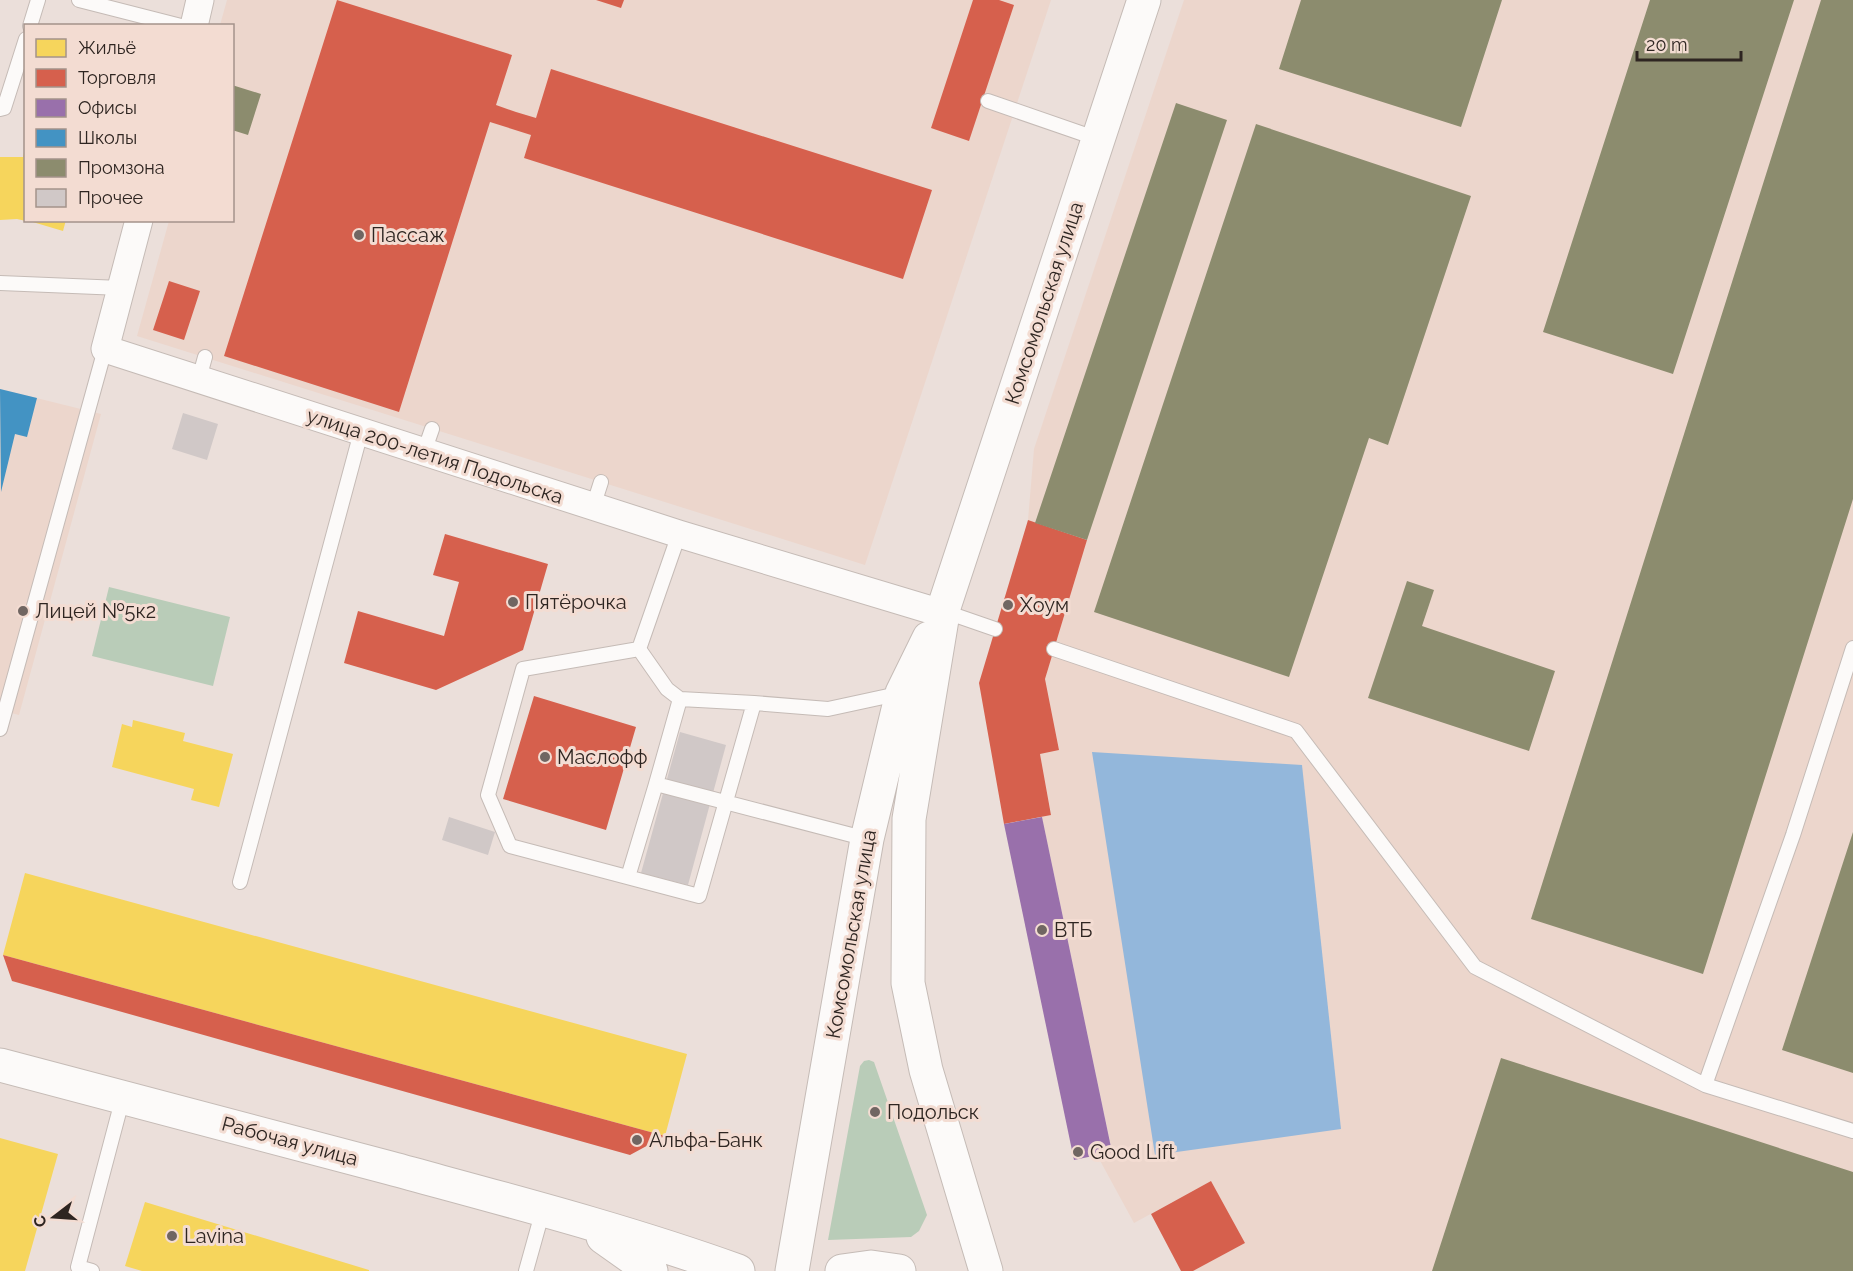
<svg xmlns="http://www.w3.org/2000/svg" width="1853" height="1271" font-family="Raleway,sans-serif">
<rect width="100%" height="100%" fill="#ebdfda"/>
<!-- built -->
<path fill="#ecd6cc" d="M227 0H1051L865 565 137 336 169 221 232 220V26L220 25Z
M1184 0H1853V1271H1193L1245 1243 1211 1181 1134 1223 1097 1155 1112 1151 1042 817 1051 814 1040 754 1059 749 1045 679 1087 540 1028 520 1034 449Z
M0 389 101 414 19 715 0 710Z"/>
<!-- green -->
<path fill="#b9ccb8" d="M109 587 230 617 213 686 92 656Z
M869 1060 874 1062 927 1215 919 1231 911 1237 828 1240 860 1066 864 1061Z"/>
<!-- water -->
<path fill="#93b7db" d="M1092 752 1302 765 1341 1129 1155 1155Z"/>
<!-- homes -->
<path fill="#f6d55c" d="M25 148 26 221 17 219 0 220V157H23Z
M26 220H66L63 231Z
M133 720 185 733 183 741 233 754 219 807 191 800 194 789 112 767 122 724 132 727Z
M25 873 687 1054 665 1136 3 955Z
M0 1138 58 1154 25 1271H0Z
M145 1202 369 1270V1271H142L125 1266Z"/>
<!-- shops -->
<path fill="#d6604d" d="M337 0 512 55 496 105 516 112 536 118 551 69 932 190 903 279 524 158 531 135 490 122 399 412 224 356Z
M596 0H624L621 8Z
M973 0H999L1014 5 969 141 931 128Z
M169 281 200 291 184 340 153 330Z
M1028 520 1087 540 1045 679 1059 750 1040 754 1051 815 1004 824 979 683Z
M445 534 548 564 523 650 436 690 344 663 358 611 444 636 459 582 433 575Z
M534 696 636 727 606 830 503 799Z
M3 955 665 1136 630 1155 12 981Z
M1211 1181 1245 1243 1193 1271H1181L1151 1214Z"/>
<!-- offices -->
<path fill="#9970ab" d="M1042 817 1112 1152 1074 1160 1004 824Z"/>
<!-- schools -->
<path fill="#4393c3" d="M0 389 37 398 27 437 15 434 1 492Z"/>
<!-- industry -->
<path fill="#8c8c6e" d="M1301 0H1502L1461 127 1279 69Z
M1650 0H1794L1673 374 1543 332Z
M1821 0H1853V499L1703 974 1531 919Z
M232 85 261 94 248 135 232 130Z
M1176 103 1227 120 1087 540 1035 523Z
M1256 124 1471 196 1388 445 1369 438 1289 677 1094 612Z
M1407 581 1434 590 1422 626 1555 671 1529 751 1368 698Z
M1853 832V1073L1782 1050Z
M1501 1058 1853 1172V1271H1432Z"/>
<!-- building -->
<path fill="#d0c8c7" d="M183 413 218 424 207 460 172 449Z
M680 732 726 745 688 885 641 873Z
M449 817 495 832 488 855 442 840Z"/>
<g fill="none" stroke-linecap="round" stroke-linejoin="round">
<!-- lane casing -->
<g stroke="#c5bbb6" stroke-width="16">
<path id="lane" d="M79 0 181 26
M30 26 38 0
M988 101 1098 139
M0 109 4 108 26 39
M0 283 121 288
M199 379 205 357
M424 452 432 429
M593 507 601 482
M943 611 995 629
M639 649 523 669 488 795 510 846 699 896 754 703
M639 649 667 689 680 699 754 703 828 709 902 693
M639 649 679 534
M1054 649 1296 731 1475 967 1705 1085 1853 1131
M680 699 656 784 867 839
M0 729 105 349
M628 877 656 784
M240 882 361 432
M1705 1085 1793 835 1853 648
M92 1271 78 1267 123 1097
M526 1271 543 1210"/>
</g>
<!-- street casing -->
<g stroke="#c5bbb6" stroke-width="29">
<path id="street" d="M194 26 200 0
M139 220 105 349 679 534 941 613"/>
</g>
<!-- secondary casing -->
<g stroke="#c5bbb6" stroke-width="35">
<path id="secondary" d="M0 1065C130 1099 260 1133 390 1168 507 1200 624 1230 738 1271
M603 1237 651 1271
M792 1271 867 839 902 693 929 638
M842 1271 871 1267 899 1271
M986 1271 926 1070 908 983 909 819 944 607 1144 0"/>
</g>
<!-- lane -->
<use href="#lane" stroke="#fcfaf9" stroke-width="14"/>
<!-- street -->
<use href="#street" stroke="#fcfaf9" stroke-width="27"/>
<!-- secondary -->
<use href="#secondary" stroke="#fcfaf9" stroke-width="33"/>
</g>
<!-- markers -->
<g fill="#706662" stroke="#f3dcd2" stroke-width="2">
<circle cx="359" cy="235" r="6"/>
<circle cx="513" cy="602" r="6"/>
<circle cx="1008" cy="605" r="6"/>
<circle cx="23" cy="611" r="6"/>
<circle cx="545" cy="757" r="6"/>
<circle cx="1042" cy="930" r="6"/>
<circle cx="875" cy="1112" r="6"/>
<circle cx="637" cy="1140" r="6"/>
<circle cx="1078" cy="1152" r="6"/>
<circle cx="172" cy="1236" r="6"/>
</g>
<g text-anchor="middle" stroke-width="6" stroke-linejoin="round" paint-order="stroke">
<!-- poi labels -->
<g font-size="20" fill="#2e2521" stroke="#f3dcd2" text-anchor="start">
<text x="371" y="242">Пассаж</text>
<text x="525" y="609">Пятёрочка</text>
<text x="1020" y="612">Хоум</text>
<text x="35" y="618">Лицей №5к2</text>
<text x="557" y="764">Маслофф</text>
<text x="1054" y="937">ВТБ</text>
<text x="887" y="1119">Подольск</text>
<text x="649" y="1147">Альфа-Банк</text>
<text x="1090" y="1159">Good Lift</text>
<text x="184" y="1243">Lavina</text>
</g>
<!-- street labels -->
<g font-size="20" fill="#2e2521" stroke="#f3dcd2">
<text transform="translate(1044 303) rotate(-72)" y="7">Комсомольская улица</text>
<text transform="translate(435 456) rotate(18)" y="7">улица 200-летия Подольска</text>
<text transform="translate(851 934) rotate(-80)" y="7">Комсомольская улица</text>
<text transform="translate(290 1141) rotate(15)" y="7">Рабочая улица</text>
</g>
</g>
<!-- legend -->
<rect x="24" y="24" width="210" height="198" fill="#f3dcd2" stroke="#a4938b" stroke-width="1.5"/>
<rect x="36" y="39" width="30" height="18" fill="#f6d55c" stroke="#a4938b" stroke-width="1.5"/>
<text x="78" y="54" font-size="18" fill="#2e2521">Жильё</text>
<rect x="36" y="69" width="30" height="18" fill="#d6604d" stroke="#a4938b" stroke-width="1.5"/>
<text x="78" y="84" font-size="18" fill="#2e2521">Торговля</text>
<rect x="36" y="99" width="30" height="18" fill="#9970ab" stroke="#a4938b" stroke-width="1.5"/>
<text x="78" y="114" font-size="18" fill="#2e2521">Офисы</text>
<rect x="36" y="129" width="30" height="18" fill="#4393c3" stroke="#a4938b" stroke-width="1.5"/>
<text x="78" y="144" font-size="18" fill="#2e2521">Школы</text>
<rect x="36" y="159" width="30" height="18" fill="#8c8c6e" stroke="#a4938b" stroke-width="1.5"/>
<text x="78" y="174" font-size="18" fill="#2e2521">Промзона</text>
<rect x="36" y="189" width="30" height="18" fill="#d0c8c7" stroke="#a4938b" stroke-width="1.5"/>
<text x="78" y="204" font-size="18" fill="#2e2521">Прочее</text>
<!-- north arrow -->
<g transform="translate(54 1217) rotate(253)" stroke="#f3dcd2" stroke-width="4.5" paint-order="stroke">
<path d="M0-4.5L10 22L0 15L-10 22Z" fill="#2e2521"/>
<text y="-9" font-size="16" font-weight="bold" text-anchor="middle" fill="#2e2521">С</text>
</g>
<!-- scale -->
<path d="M1637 51v9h104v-9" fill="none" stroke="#2e2521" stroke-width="3"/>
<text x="1646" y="51" font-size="18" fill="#2e2521" stroke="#f3dcd2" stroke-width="4.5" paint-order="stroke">20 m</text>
</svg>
